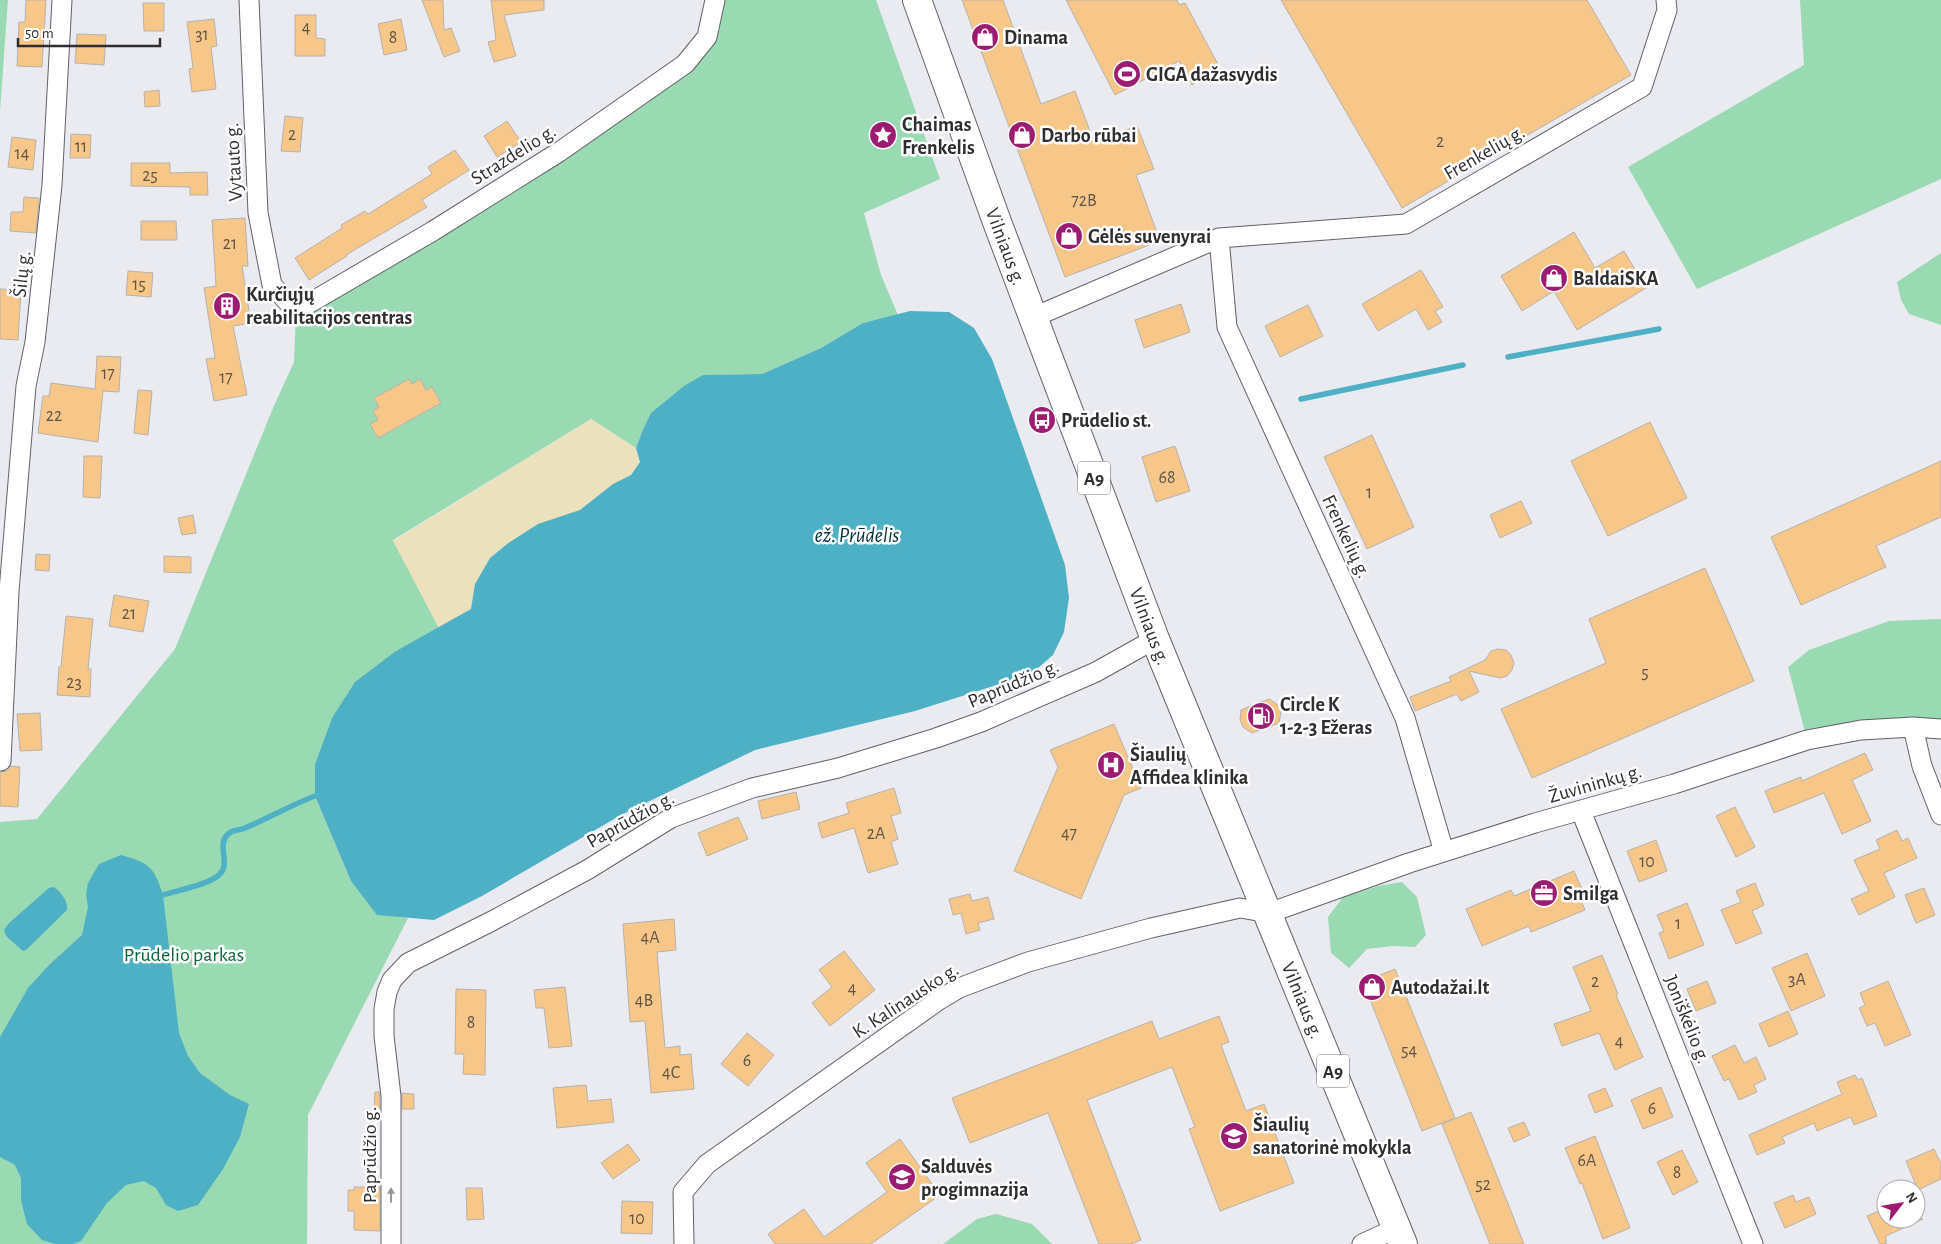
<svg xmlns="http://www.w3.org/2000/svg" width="1941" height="1244" font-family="'Alegreya Sans',sans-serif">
<rect width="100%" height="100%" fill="#eaeaf1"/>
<!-- green -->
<path fill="#99dab3" d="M0 0H8L0 111Z
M715 0H876L940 179 864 213 881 275 898 315 863 323 821 348 762 374 703 375 642 432 636 448 591 419 393 540 439 628 396 651 332 718 315 764V796L351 881 377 914 408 918 308 1115 307 1244H0V822L37 819 175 649 273 408 294 362 296 311 685 64Z
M1800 0H1941V179L1697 289 1628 167 1804 65Z
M1941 253V325L1909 314 1901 300 1897 282Z
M1941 619V729L1807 740 1788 667 1809 650 1889 621Z
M1402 882 1417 897 1426 935 1415 947 1393 946 1367 949 1349 968 1331 953 1328 917 1343 897 1378 886Z
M996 1214 1032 1224 1052 1244H943L977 1219Z"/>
<!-- sand -->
<path fill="#ebe1bc" d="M591 419 636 448 640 462 631 475 613 484 580 510 507 544 490 558 475 584 472 609 439 628 393 541Z"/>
<!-- water -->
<path fill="#4db0c5" d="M910 311 949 312 974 328 992 359 1065 565 1069 598 1064 632 1053 655 1031 674 915 711 755 750 621 815 482 896 434 920 377 915 351 881 315 796V764L332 718 355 682 396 651 471 609 475 584 490 558 507 544 538 524 580 510 613 484 631 475 640 462 636 448 642 432 651 413 684 386 703 375 762 374 821 348 863 323Z
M121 855C149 863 154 866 163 895L179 1033 188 1056 200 1073 230 1095 249 1104 240 1137 223 1169 198 1205 178 1211 166 1205 156 1188 144 1181 126 1185 107 1203 81 1241 73 1244H55L42 1240 27 1224 21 1200V1178L15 1165 0 1157V1037L28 988 50 964 82 935 88 907 86 894 88 883 99 864Z
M54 887C61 892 68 901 67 910L26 950 23 951 6 936 4 930 9 923 49 888Z"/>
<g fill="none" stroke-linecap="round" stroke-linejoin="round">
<!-- stream -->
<path stroke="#4db0c5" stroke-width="5.5" d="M1508 357 1659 329
M1301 399 1463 365
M163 895C178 890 209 885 220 874 231 863 216 845 228 834 233 829 238 831 245 828 269 818 291 805 315 796"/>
</g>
<!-- building -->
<path fill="#f6c788" stroke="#b6b2ac" d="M26 0H46L42 67 17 66 19 22H25Z
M422 0H443L444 30 451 28 460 51 444 57Z
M491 0H544V10L504 15 516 56 494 62 488 42 496 40Z
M962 0H1003L1041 104 1075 91 1094 142 1137 126 1154 169 1136 175 1160 241 1065 277Z
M1066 0H1177L1179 5 1185 3 1220 68 1192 85 1179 61 1115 95Z
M1281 0H1587L1631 75 1402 208Z
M143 3H164V31H144Z
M295 15H316V38L325 39V56H295Z
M214 19 217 46 211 47 216 89 192 92 189 69 193 68 187 22Z
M401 19 407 50 384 55 378 24Z
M77 34 106 35 104 65 75 63Z
M159 90 160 106 145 107 144 92Z
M285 116 303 118 300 152 281 151Z
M507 121 521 142 497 157 484 136Z
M71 134 91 135 90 158H70Z
M12 137 36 140 33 170 8 167Z
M455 150 469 170 422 200 427 207 346 255 347 256 309 280 295 258 342 228 341 225 365 211 368 214 432 174 428 167Z
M131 163H170V173L207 172 208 195H190V187L131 186Z
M24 197 39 198 36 233 10 231 11 212H23Z
M245 218 248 266H242L251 323 233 326 247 395 214 401 206 359 215 358 204 288 216 286 212 220Z
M141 221H176L177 240H141Z
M1574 232 1595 268 1624 251 1646 288 1577 330 1554 291 1522 311 1501 276Z
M1421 270 1443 307 1435 311 1442 322 1428 330 1416 309 1378 331 1362 304Z
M128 271 153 273 151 297 126 295Z
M0 289 21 290 18 340 0 339Z
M1181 304 1190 332 1144 348 1135 320Z
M1308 305 1323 336 1280 357 1265 326Z
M97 356 121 357 119 392 103 391 98 442 38 433 43 396H49L51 383 95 389Z
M409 379 412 384 420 379 426 390 432 387 441 403 378 438 370 424 378 420 373 411 379 407 374 398Z
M138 390 152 391 148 435 134 433Z
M1650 422 1687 498 1608 536 1571 461Z
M1372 435 1414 527 1367 549 1324 457Z
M1175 446 1190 491 1156 502 1142 457Z
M84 456H102L100 498 83 497Z
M1941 461V517L1876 546 1886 567 1801 605 1771 537Z
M1521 501 1532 523 1500 538 1490 515Z
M193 515 196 533 182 535 178 518Z
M36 554 50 555 49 571 35 570Z
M164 556 191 557V573L164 572Z
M1705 568 1754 681 1532 778 1501 709 1606 663 1589 619Z
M114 595 149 601 143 632 109 626Z
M66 616 93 619 88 669H91L90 697 57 695 59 667H61Z
M1498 649 1506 650 1511 655 1514 663 1512 670 1507 676 1500 678 1469 671 1479 692 1461 701 1457 694 1415 711 1410 697 1451 681 1449 677 1485 660 1491 651Z
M1269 699 1278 705 1281 712 1279 723 1252 733 1243 727 1240 720 1241 710Z
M40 713 42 750 20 751 17 714Z
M1114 724 1141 788 1124 795 1081 899 1014 871 1058 767 1050 750Z
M1865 753 1873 770 1852 780 1871 821 1842 834 1824 793 1774 813 1765 791 1801 777 1802 781Z
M11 766 20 767 18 807 0 806V772L7 771Z
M894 788 901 813 891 816 898 839 891 842 898 864 868 873 854 828 822 838 818 823 849 813 846 803Z
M796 792 800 809 762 819 758 801Z
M1735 807 1755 847 1736 857 1716 816Z
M738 817 748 839 707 856 698 833Z
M1897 830 1902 841 1908 838 1917 858 1884 873 1895 897 1859 915 1851 899 1869 891 1854 860 1880 849 1876 840Z
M1656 840 1667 871 1639 882 1627 851Z
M1574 871 1583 892 1578 894 1585 910 1531 932 1529 926 1482 946 1466 909 1511 890 1514 896Z
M1755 883 1764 905 1752 911 1762 933 1736 944 1721 910 1741 902 1736 891Z
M1924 888 1935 915 1916 923 1905 895Z
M970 894 972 901 988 897 994 919 978 923 980 930 966 934 961 913 953 915 949 899Z
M1687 903 1704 945 1669 959 1659 933 1664 931 1657 915Z
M674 919 676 950 657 952 665 1048 680 1046V1055L691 1054 694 1089 651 1093 645 1021 630 1022 623 924Z
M844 951 875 990 830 1026 812 1003 832 987 819 970Z
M1807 953 1825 996 1791 1011 1772 968Z
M1602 955 1618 994 1616 995 1643 1057 1615 1070 1599 1033 1562 1046 1554 1024 1591 1011 1573 967Z
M1395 969 1455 1118 1422 1131 1363 982Z
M1707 981 1716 1003 1696 1011 1687 989Z
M1888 981 1911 1035 1885 1046 1875 1023 1867 1026 1859 1008 1865 1005 1860 993Z
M565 987 572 1046 549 1048 544 1008H536L534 990Z
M456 989 486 990 485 1075 463 1074 464 1054H455Z
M1788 1011 1798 1034 1769 1047 1759 1024Z
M1219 1016 1229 1042 1221 1045 1246 1111 1264 1104 1294 1183 1220 1211 1189 1129 1195 1127 1172 1067 1087 1100 1141 1240 1131 1244H1099L1048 1113 970 1143 952 1098 1152 1021 1159 1039Z
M747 1033 774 1055 748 1086 721 1064Z
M1735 1045 1744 1063 1756 1057 1766 1079 1754 1085 1757 1092 1739 1100 1729 1079 1724 1081 1712 1056Z
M1855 1075 1858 1080 1862 1078 1877 1116 1854 1125 1851 1117 1817 1131 1814 1123 1782 1137 1785 1143 1757 1155 1749 1135 1842 1094 1837 1082Z
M586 1085 588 1101 611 1099 614 1122 557 1128 553 1088Z
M1661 1087 1673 1117 1643 1129 1631 1100Z
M1605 1088 1613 1106 1595 1113 1588 1095Z
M375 1092H379L380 1108H374Z
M402 1093 414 1094V1109H402Z
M1471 1112 1485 1146 1524 1244H1490L1442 1124Z
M1524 1122 1530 1135 1514 1142 1508 1128Z
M1595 1136 1630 1228 1603 1239 1582 1183 1580 1184 1565 1148Z
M900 1139 940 1195 871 1244H775L768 1234 804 1209 824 1237 887 1192 866 1163Z
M628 1144 640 1160 613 1179 601 1163Z
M1934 1149 1941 1163V1179L1918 1190 1906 1161Z
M1682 1150 1698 1182 1673 1195 1657 1162Z
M354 1187H380V1231L354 1230V1211H348V1190H354Z
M466 1188H482L484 1219 467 1220Z
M1793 1195 1796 1202 1809 1197 1816 1214 1785 1228 1774 1203Z
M622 1201 653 1202 652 1234 621 1233Z
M1886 1208V1219H1923L1886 1236V1244H1880L1867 1216Z"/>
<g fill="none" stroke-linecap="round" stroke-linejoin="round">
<!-- street casing -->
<g stroke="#616167" stroke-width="21">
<path id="street" d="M249 0 258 213 272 285 296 311 433 231 559 152 685 64 707 37 715 0
M1219 238 1227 327 1405 718 1444 852
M1034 317 1219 238 1406 224 1642 87 1667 10 1666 0
M1913 727 1922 766 1941 815
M1 761 9 591 26 386 35 342 52 185 62 0
M1581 811 1753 1244
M391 1244V1096L384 1036V1009L387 992 392 980 408 963 492 921 587 870 671 818 752 788 838 768 936 738 981 722 1096 672 1155 639
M684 1244 683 1192 707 1164 939 1000 959 988 1028 962 1151 928 1240 908 1269 913 1409 863 1535 823 1674 784 1807 740 1861 730 1913 727 1941 729
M1362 1244 1397 1228"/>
</g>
<!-- highway casing -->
<g stroke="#616167" stroke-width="30">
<g id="highway">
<path id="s1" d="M917 0 997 222 1155 639 1403 1244"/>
</g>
</g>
<!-- street -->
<use href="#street" stroke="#fff" stroke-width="19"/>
<!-- highway -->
<use href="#highway" stroke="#fff" stroke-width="28"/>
</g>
<!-- one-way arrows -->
<defs><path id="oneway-solid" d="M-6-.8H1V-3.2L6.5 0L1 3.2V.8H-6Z" transform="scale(1.25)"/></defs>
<use fill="#969698" href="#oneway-solid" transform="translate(391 1195) rotate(-90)"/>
<!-- icons -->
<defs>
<g id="shop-disc" transform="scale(1.4375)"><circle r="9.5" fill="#9c1c71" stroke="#fff"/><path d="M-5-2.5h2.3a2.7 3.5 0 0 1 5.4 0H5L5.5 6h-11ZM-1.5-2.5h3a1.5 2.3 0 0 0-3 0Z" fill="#fff"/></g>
<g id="stadium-disc" transform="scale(1.4375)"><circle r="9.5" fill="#9c1c71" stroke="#fff"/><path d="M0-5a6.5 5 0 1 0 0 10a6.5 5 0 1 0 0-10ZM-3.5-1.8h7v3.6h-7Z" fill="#fff"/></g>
<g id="sight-disc" transform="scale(1.4375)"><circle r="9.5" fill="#9c1c71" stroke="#fff"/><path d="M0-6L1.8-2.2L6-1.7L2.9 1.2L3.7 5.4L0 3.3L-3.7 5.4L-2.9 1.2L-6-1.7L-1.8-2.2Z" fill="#fff"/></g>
<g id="building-disc" transform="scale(1.4375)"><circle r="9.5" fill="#9c1c71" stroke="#fff"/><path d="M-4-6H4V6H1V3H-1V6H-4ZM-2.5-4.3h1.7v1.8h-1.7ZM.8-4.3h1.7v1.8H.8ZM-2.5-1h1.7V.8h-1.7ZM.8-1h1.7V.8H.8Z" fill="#fff"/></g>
<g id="bus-disc" transform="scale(1.4375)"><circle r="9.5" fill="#9c1c71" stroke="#fff"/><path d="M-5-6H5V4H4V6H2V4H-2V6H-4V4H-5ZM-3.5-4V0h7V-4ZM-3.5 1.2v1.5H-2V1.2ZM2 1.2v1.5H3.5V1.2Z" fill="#fff"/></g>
<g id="fuel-disc" transform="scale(1.4375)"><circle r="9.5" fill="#9c1c71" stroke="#fff"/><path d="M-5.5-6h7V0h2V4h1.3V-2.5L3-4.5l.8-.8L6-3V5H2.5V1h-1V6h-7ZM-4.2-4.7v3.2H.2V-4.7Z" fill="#fff"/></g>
<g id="hospital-disc" transform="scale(1.4375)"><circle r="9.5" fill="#9c1c71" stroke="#fff"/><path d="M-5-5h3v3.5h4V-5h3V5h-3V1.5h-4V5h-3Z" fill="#fff"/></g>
<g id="office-disc" transform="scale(1.4375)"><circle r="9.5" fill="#9c1c71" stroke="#fff"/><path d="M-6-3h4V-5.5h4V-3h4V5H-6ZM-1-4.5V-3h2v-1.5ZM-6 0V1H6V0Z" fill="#fff"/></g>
<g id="school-disc" transform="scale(1.4375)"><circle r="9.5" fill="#9c1c71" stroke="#fff"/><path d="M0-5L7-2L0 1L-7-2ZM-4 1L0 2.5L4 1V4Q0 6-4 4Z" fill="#fff"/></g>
</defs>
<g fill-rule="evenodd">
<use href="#shop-disc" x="985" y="37"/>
<use href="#stadium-disc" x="1127" y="74"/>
<use href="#sight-disc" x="883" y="135"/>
<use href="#shop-disc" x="1022" y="135"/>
<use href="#shop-disc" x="1069" y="236"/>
<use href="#shop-disc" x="1554" y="278"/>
<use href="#building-disc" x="227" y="306"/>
<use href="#bus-disc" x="1042" y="420"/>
<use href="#fuel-disc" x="1261" y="716"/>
<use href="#hospital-disc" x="1111" y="765"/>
<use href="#office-disc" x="1544" y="893"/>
<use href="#shop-disc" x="1372" y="987"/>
<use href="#school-disc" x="1234" y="1136"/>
<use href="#school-disc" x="902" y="1177"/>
</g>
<g text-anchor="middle" stroke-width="5" stroke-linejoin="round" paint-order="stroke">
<!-- number labels -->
<g font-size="18" fill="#605447">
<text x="306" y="33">4</text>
<text x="202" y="40">31</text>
<text x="393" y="43">8</text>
<text x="292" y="140">2</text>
<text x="1440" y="147">2</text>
<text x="81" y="152">11</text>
<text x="22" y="159">14</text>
<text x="150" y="181">25</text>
<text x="1084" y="206">72B</text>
<text x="230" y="249">21</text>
<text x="139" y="290">15</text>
<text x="108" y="379">17</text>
<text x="226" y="383">17</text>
<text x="54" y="421">22</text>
<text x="1167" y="483">68</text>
<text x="1369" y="498">1</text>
<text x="129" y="619">21</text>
<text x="1645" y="678">5</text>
<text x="74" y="688">23</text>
<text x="876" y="839">2A</text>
<text x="1069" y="839">47</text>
<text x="1647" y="867">10</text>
<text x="1678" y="929">1</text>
<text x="650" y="943">4A</text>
<text x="1797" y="985">3A</text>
<text x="1595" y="987">2</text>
<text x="852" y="994">4</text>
<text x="644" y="1006">4B</text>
<text x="471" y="1028">8</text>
<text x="1619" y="1047">4</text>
<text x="1409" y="1056">54</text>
<text x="747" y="1066">6</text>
<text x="671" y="1078">4C</text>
<text x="1652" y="1114">6</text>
<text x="1587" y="1166">6A</text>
<text x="1677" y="1178">8</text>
<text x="1483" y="1190">52</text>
<text x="637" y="1224">10</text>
</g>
<!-- shield labels -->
<g fill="#fff" stroke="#6d6d6f" stroke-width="1">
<rect x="1078" y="461.5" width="32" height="33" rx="4"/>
<rect x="1317" y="1054.5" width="32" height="33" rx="4"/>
</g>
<g font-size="19" font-weight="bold" fill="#2e2e31">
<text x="1094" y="485">A9</text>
<text x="1333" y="1078">A9</text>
</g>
<!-- poi labels -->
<g font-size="20" font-weight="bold" fill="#2e2e31" stroke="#fff" text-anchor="start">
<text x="1004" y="44">Dinama</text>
<text x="1146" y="81">GIGA dažasvydis</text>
<text x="902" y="131">Chaimas<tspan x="902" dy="23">Frenkelis</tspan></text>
<text x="1041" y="142">Darbo rūbai</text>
<text x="1088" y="243">Gėlės suvenyrai</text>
<text x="1573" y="285">BaldaiSKA</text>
<text x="246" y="301">Kurčiųjų<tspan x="246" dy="23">reabilitacijos centras</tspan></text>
<text x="1061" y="427">Prūdelio st.</text>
<text x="1280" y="711">Circle K<tspan x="1280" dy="23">1-2-3 Ežeras</tspan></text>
<text x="1130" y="761">Šiaulių<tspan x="1130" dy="23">Affidea klinika</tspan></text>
<text x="1563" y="900">Smilga</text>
<text x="1391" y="994">Autodažai.lt</text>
<text x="1253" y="1131">Šiaulių<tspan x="1253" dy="23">sanatorinė mokykla</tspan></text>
<text x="921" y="1173">Salduvės<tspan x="921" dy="23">progimnazija</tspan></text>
</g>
<!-- street labels -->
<g font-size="20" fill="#2e2e31" stroke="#fff">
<text transform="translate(1484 152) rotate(-30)" y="7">Frenkelių g.</text>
<text transform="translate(513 154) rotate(-32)" y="7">Strazdelio g.</text>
<text transform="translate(233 162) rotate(-93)" y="7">Vytauto g.</text>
<text dy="7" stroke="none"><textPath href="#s1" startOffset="262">Vilniaus g.</textPath></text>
<text transform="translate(21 274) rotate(-84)" y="7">Šilų g.</text>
<text transform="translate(1347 536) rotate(65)" y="7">Frenkelių g.</text>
<text dy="7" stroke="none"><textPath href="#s1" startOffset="668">Vilniaus g.</textPath></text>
<text transform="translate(1013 683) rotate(-23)" y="7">Paprūdžio g.</text>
<text transform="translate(1595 783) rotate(-16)" y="7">Žuvininkų g.</text>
<text transform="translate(630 819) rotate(-29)" y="7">Paprūdžio g.</text>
<text transform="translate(905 1000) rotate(-33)" y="7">K. Kalinausko g.</text>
<text dy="7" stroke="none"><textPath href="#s1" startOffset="1072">Vilniaus g.</textPath></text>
<text transform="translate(1688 1019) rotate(68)" y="7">Joniškėlio g.</text>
<text transform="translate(369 1155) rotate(-90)" y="7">Paprūdžio g.</text>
</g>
<!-- park labels -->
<g font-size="20" fill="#0b643d" stroke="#fff">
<text x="184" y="961">Prūdelio parkas</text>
</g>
<!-- water labels -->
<g font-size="21" font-style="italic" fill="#002f38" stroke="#fff">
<text x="857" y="542">ež. Prūdelis</text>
</g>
</g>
<!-- north arrow -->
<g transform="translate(1901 1204) rotate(59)"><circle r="24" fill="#ffffff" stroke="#ababad"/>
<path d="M0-4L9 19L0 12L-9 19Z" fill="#9c1c71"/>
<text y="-8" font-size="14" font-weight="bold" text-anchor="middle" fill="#2e2e31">N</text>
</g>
<!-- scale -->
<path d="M18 38v8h142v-8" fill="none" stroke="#2e2e31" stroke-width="2.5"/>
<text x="25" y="38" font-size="15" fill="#2e2e31" stroke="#ffffff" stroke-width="4" paint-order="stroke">50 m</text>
</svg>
